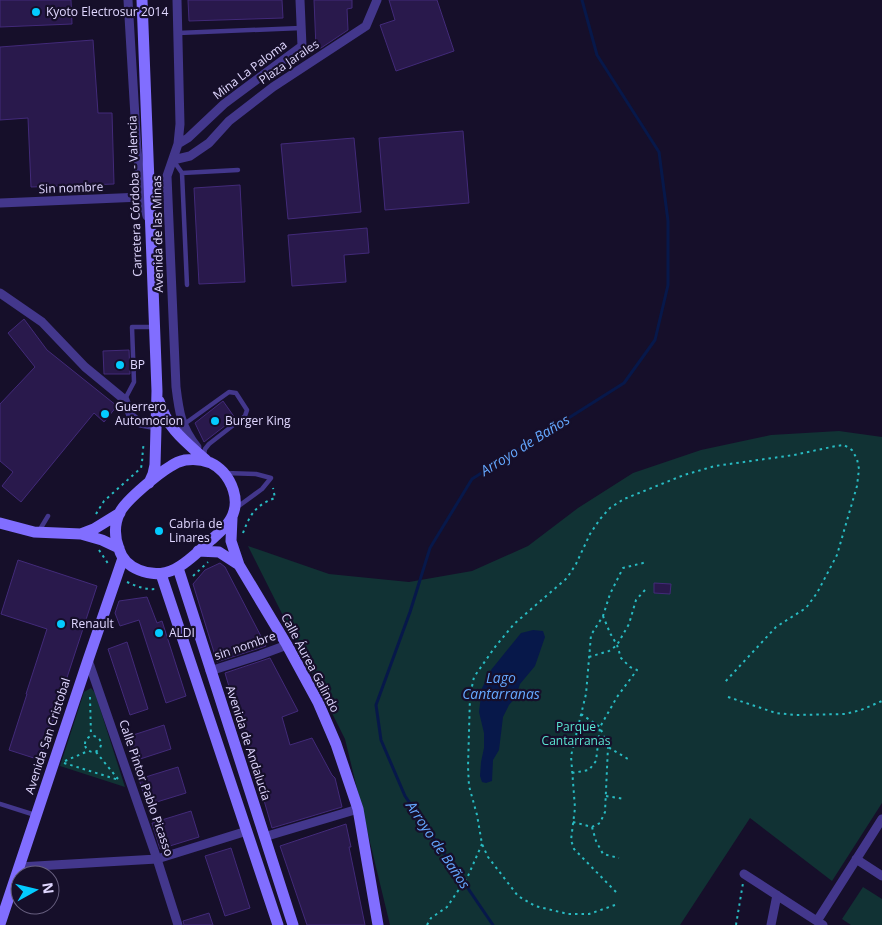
<svg xmlns="http://www.w3.org/2000/svg" width="882" height="925" font-family="'Open Sans',sans-serif">
<rect width="100%" height="100%" fill="#160f2a"/>
<!-- green -->
<path fill="#113234" d="M839 431 882 437V803L832 881 750 818 680 925H390L345 739 248 546 329 574 409 582 472 571 528 546 578 508 633 473 701 450 771 435Z
M91 688 95 693 125 787 60 766 84 692Z
M863 887 882 899V925H851L842 919Z"/>
<!-- water -->
<path fill="#07184a" d="M533 630 543 631 545 637 535 666 520 684 516 697 509 705 503 717 499 750 493 760 492 781 486 783 482 782 480 776 481 762 484 748V733L479 712 482 688 491 670 521 633Z"/>
<g fill="none" stroke-linecap="round" stroke-linejoin="round">
<!-- stream -->
<path stroke="#07184a" stroke-width="3" d="M493 925 405 796 381 740 376 705 410 612 430 548 472 479 624 383 655 340 668 285V221L659 152 597 55 582 0"/>
</g>
<!-- building -->
<path fill="#29194c" stroke="#422a79" d="M0 0H71L72 24 0 27Z
M188 0H282L283 18 189 21Z
M314 0H352V8L347 9 348 30 321 48H316Z
M389 0H437L454 51 396 71 380 25 395 20Z
M93 40 98 113H112L114 184 31 187 28 118 0 120V47Z
M463 131 469 203 385 210 379 138Z
M354 138 361 212 288 219 281 144Z
M240 185 245 282 199 284 194 188Z
M367 228 369 253 344 255 346 282 292 286 288 235Z
M24 319 47 350 117 406 104 422 94 413 21 502 2 486 13 472 0 461V404L35 367 8 333Z
M129 350 130 374H104L103 351Z
M223 401 235 418 204 442 195 423Z
M18 560 97 586 40 760 9 750 27 694H26L47 629 1 614Z
M220 563 225 567 266 646 217 662 193 584 205 570Z
M654 583 671 584 670 594 654 593Z
M147 597 157 623 162 621 186 696 166 703 139 620 120 626 115 613 119 601Z
M127 642 148 709 130 715 108 649Z
M270 658 298 711 282 717 290 745 312 738 332 775 335 778 342 807 272 828 252 759 242 731 225 673Z
M164 725 171 749 134 761 127 737Z
M178 767 186 793 147 805 139 779Z
M191 811 199 837 160 849 152 823Z
M346 824 351 847H349L365 925H307L280 846Z
M231 848 250 908 225 916 205 856Z
M209 913 213 925H184L183 921Z"/>
<g fill="none" stroke-linecap="round" stroke-linejoin="round">
<!-- path -->
<path stroke="#28bbc2" stroke-width="2" stroke-dasharray="2.5 4" stroke-linecap="butt" d="M96 514 104 501 141 468C143 459 142 452 144 443
M243 533C250 514 256 505 275 498L273 488
M99 550 109 565
M193 576 208 562
M127 582C136 586 145 590 156 589
M589 657 609 651 617 645 629 624 636 600 645 590
M90 697 91 736
M728 697 776 713 796 715 845 714 861 710 882 701
M581 714 600 727 608 747 628 759
M85 744a8 8 0 1 1 16 0a8 8 0 1 1-16 0Z
M96 752 118 779
M65 761 88 751
M64 763 119 780
M572 773 589 770 596 761 600 727 617 697 637 670 630 667 621 658 617 645 610 633 603 616
M606 796 625 799
M573 822 592 827 600 823 605 812 608 747
M592 827 596 841 603 854 619 858
M616 892 574 849 571 840 575 808 571 756 586 694 591 635 603 616 610 594 623 568 647 562
M615 905 589 914H568L535 906 518 896 488 857 482 844 477 815 469 786 468 767 470 696 474 677 495 647 514 624 567 578 576 564 590 534 600 519 610 508 624 499 684 475 715 466 794 455 836 446 844 445 852 450 857 459 859 469 857 486 837 555 817 593 806 608 776 627 724 683
M427 925 431 918 447 907 462 885 468 876 482 844
M736 925 743 883"/>
<!-- lane -->
<path stroke="#43378c" stroke-width="4.5" d="M178 33 301 28
M173 160 182 173 187 285
M182 173 238 170
M125 399 134 382 132 327H153
M183 425 229 392 236 393 247 410 245 416 209 444 205 449 204 455
M225 473 256 474 271 478 262 489 236 508
M39 531 48 516
M0 804 35 815"/>
<!-- street -->
<path stroke="#43378c" stroke-width="9" d="M128 0 137 150 142 197 147 216
M177 0 180 124 178 144 167 176 176 387C179 412 181 427 197 447
M178 144 188 138 224 104 302 46 300 0
M173 160 190 156 209 143 229 121 273 87 366 26 377 0
M0 203 142 197
M0 293 42 322 85 367 125 400 131 416 140 423 156 426
M88 660 157 859 178 925
M210 671 260 655 287 645
M264 837 358 809
M856 859 882 876
M19 867 157 859 247 831
M744 874 823 925
M817 921 882 819
M771 925 777 895"/>
<!-- secondary -->
<path stroke="#816eff" stroke-width="11" d="M142 0 157 391 155 465 153 474 149 483
M159 401C168 430 186 442 207 461
M185 460C200 458 213 461 223 472 232 482 238 498 234 511 231 523 220 532 211 540 190 559 170 583 139 570 129 566 122 559 119 549 114 536 114 524 120 512 126 500 159 473 171 466 175 463 180 461 185 460Z
M232 518 231 541 239 565 287 645 318 702 336 744 358 809 378 925
M0 523 34 532 81 534 102 540 119 548
M81 534 94 529 120 513
M198 551 219 552 239 565
M178 568 293 925
M161 574 278 925
M0 924 88 660 123 558"/>
</g>
<!-- markers -->
<g fill="#03cbff" stroke="#160f2a" stroke-width="2">
<circle cx="36" cy="12" r="5"/>
<circle cx="120" cy="365" r="5"/>
<circle cx="105" cy="414" r="5"/>
<circle cx="215" cy="421" r="5"/>
<circle cx="159" cy="531" r="5"/>
<circle cx="61" cy="624" r="5"/>
<circle cx="159" cy="633" r="5"/>
</g>
<g text-anchor="middle" stroke-width="4.5" stroke-linejoin="round" paint-order="stroke">
<!-- poi labels -->
<g font-size="12" fill="#e0d7ff" stroke="#160f2a" text-anchor="start">
<text x="46" y="16">Kyoto Electrosur 2014</text>
<text x="130" y="369">BP</text>
<text x="115" y="411">Guerrero<tspan x="115" dy="14">Automocion</tspan></text>
<text x="225" y="425">Burger King</text>
<text x="169" y="528">Cabria de<tspan x="169" dy="14">Linares</tspan></text>
<text x="71" y="628">Renault</text>
<text x="169" y="637">ALDI</text>
</g>
<!-- street labels -->
<g font-size="12" fill="#e0d7ff" stroke="#160f2a">
<text transform="translate(289 62) rotate(-34)" y="4">Plaza Jarales</text>
<text transform="translate(250 70) rotate(-37)" y="4">Mina La Paloma</text>
<text transform="translate(71 188) rotate(-2)" y="4">Sin nombre</text>
<text transform="translate(135 196) rotate(-92)" y="4">Carretera Córdoba - Valencia</text>
<text transform="translate(158 234) rotate(-91)" y="4">Avenida de las Minas</text>
<text transform="translate(245 646) rotate(-19)" y="4">sin nombre</text>
<text transform="translate(310 663) rotate(62)" y="4">Calle Áurea Galindo</text>
<text transform="translate(48 736) rotate(-72)" y="4">Avenida San Cristobal</text>
<text transform="translate(248 743) rotate(72)" y="4">Avenida de Andalucía</text>
<text transform="translate(146 788) rotate(71)" y="4">Calle Pintor Pablo Picasso</text>
</g>
<!-- park labels -->
<g font-size="12" fill="#5be7d3" stroke="#160f2a">
<text x="576" y="731">Parque<tspan x="576" dy="14">Cantarranas</tspan></text>
</g>
<!-- water labels -->
<g font-size="14" font-style="italic" fill="#65a8ff" stroke="#160f2a">
<text transform="translate(525 445) rotate(-32)" y="5">Arroyo de Baños</text>
<text x="501" y="683">Lago<tspan x="501" dy="16">Cantarranas</tspan></text>
<text transform="translate(438 845) rotate(56)" y="5">Arroyo de Baños</text>
</g>
</g>
<!-- north arrow -->
<g transform="translate(35 890) rotate(82)"><circle r="24" fill="#160f2a" stroke="#675f7f"/>
<path d="M0-4L9 19L0 12L-9 19Z" fill="#03cbff"/>
<text y="-8" font-size="14" font-weight="bold" text-anchor="middle" fill="#e0d7ff">N</text>
</g>
</svg>
